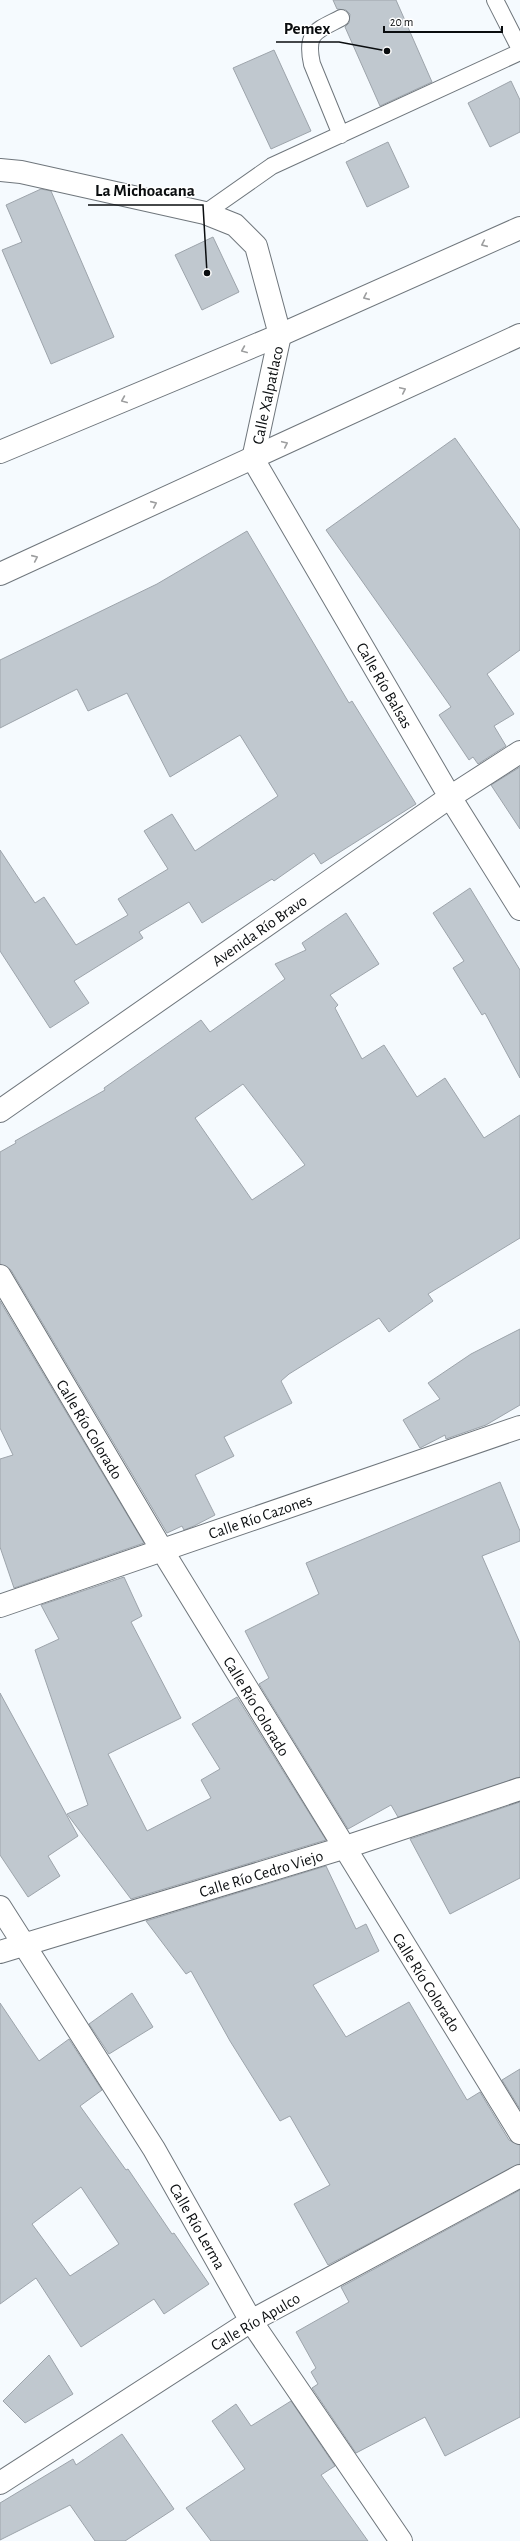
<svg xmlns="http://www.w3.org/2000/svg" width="520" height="2541" font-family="'Alegreya Sans',sans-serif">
<rect width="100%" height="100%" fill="#f5fafe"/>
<!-- building -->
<path fill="#c0c8cf" stroke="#9da4ab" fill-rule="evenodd" d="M333 0H396L432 82 380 106 345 27 349 23 350 14 346 10 337 9Z
M274 50 311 131 271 149 233 68Z
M511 81 520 100V132L490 147 468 103Z
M388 142 409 187 367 207 346 162Z
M41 189 51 191 114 337 51 364 2 250 22 242 6 205Z
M213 237 239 292 202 310 175 255Z
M455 438 520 530V650L487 674 514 714 494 726 506 746 478 764 473 757 469 760 439 715 451 707 326 530Z
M247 531 349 703 352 701 416 804 321 864 314 853 274 881 272 879 202 923 189 902 139 932 143 938 74 981 89 1003 50 1028 0 951V850L35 903 44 897 76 945 128 915 118 899 168 869 144 831 172 814 195 851 278 796 240 735 170 777 127 693 88 711 77 689 0 728V660L157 584Z
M520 767V829L491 785Z
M470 888 520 970V1078L485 1013 482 1015 453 968 464 961 433 913Z
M346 913 379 964 330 995 338 1005 335 1008 362 1059 384 1045 417 1097 445 1078 484 1138 520 1115V1238L428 1294 433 1301 389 1332 379 1318 289 1374 281 1381 292 1403 224 1437 234 1456 195 1475 215 1515 194 1526 184 1530 182 1526 167 1533 11 1270 0 1264V1152L16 1143 15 1141 105 1090 104 1088 201 1020 210 1032 285 979 275 964 306 950 302 943ZM243 1084 305 1165 252 1200 195 1118Z
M0 1301 144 1543 14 1588 0 1547V1459L13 1455 0 1428Z
M520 1329V1405L486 1425 446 1439 445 1435 420 1448 403 1420 440 1399 428 1383 471 1354Z
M500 1482 520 1531V1541L482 1556 520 1643V1777L398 1817 391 1805 348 1829 259 1684 269 1678 245 1631 319 1594 306 1563Z
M124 1577 142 1616 131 1622 181 1718 108 1754 147 1831 211 1798 201 1780 220 1769 192 1724 237 1697 326 1840 131 1899 67 1814 88 1805 35 1650 59 1639 41 1605Z
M0 1693 78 1836 48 1856 60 1876 28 1897 0 1855Z
M520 1802V1878L450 1914 410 1839Z
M326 1866 356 1929 366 1924 379 1951 313 1985 346 2037 409 2002 467 2100 480 2092 509 2140 520 2145V2164L328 2265 294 2204 330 2185 290 2116 280 2121 230 2041 191 1971 186 1974 146 1921Z
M132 1993 153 2027 109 2054 89 2024Z
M0 2003 39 2061 69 2039 102 2090 80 2106 126 2170 128 2169 172 2234 174 2233 209 2284 164 2314 154 2299 81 2347 36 2278 0 2304ZM81 2187 119 2244 70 2276 32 2224Z
M520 2069V2109L502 2080Z
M520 2190V2417L445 2456 425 2417 356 2453 312 2388 318 2384 311 2372 316 2368 296 2332 349 2302 341 2287Z
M49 2355 73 2394 25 2423 3 2401Z
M291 2401 335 2466 321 2475 368 2541H211L186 2508 245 2469 212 2421 236 2404 251 2426Z
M122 2434 174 2509 125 2541H95L70 2505 0 2540V2503L73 2459 76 2465Z"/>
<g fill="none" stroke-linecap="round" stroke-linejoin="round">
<!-- service casing -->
<g stroke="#6f767c" stroke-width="18">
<path id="service" d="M495 0 520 49
M341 135 312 64C305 32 316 31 341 18
M205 213 272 166 520 52"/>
</g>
<!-- minor casing -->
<g stroke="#6f767c" stroke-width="24">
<path id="minor" d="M253 459 450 797 520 909
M0 1111 450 797 520 752
M0 1276 162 1550 520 2133
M0 1606 520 1427
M0 1907 154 2149 251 2321 401 2541
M0 1952 343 1848 520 1789
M0 2483 251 2321 520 2176"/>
</g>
<!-- tertiary casing -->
<g stroke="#6f767c" stroke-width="24">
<path id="tertiary" d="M0 170 21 172 205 213 235 225 256 246 280 335 253 459"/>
</g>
<!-- primary casing -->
<g stroke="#6f767c" stroke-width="24">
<path id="primary" d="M0 452 280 335 520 228
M0 574 520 335"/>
</g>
<!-- service -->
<use href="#service" stroke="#fff" stroke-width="16"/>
<!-- minor -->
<use href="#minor" stroke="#fff" stroke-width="22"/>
<!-- tertiary -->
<use href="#tertiary" stroke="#fff" stroke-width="22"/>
<!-- primary -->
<use href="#primary" stroke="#fff" stroke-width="22"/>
</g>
<!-- one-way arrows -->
<defs><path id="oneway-chevron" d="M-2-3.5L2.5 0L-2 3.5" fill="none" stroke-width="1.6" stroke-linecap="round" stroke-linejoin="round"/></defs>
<g stroke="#9d9e9f">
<use href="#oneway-chevron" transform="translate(484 244) rotate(156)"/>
<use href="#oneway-chevron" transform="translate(366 297) rotate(156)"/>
<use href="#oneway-chevron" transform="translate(244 350) rotate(157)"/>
<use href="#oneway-chevron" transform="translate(403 390) rotate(-25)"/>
<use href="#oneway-chevron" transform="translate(124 400) rotate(157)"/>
<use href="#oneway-chevron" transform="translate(285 444) rotate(-25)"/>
<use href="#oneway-chevron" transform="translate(154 504) rotate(-24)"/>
<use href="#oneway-chevron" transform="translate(35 558) rotate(-24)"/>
</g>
<g text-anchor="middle" stroke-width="3" stroke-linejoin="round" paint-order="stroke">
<!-- street labels -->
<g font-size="16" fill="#0a0d0f" stroke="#fff">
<text transform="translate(267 395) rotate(-78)" y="6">Calle Xalpatlaco</text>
<text transform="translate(385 685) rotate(60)" y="6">Calle Río Balsas</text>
<text transform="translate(259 930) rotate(-35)" y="6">Avenida Río Bravo</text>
<text transform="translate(90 1429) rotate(59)" y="6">Calle Río Colorado</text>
<text transform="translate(260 1516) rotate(-19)" y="6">Calle Río Cazones</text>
<text transform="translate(257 1706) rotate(59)" y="6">Calle Río Colorado</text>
<text transform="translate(261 1873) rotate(-17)" y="6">Calle Río Cedro Viejo</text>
<text transform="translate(427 1982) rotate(58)" y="6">Calle Río Colorado</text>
<text transform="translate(198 2226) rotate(60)" y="6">Calle Río Lerma</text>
<text transform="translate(255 2321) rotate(-30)" y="6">Calle Río Apulco</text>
</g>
</g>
<!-- callouts -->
<path fill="none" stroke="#0a0d0f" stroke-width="1.5" d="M387 51L339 42H276M207 273L203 205H88"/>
<g fill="#0a0d0f" stroke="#fff" stroke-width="1.5">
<circle cx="387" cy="51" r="4"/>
<circle cx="207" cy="273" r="4"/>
</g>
<g font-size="17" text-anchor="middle" font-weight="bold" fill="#0a0d0f" stroke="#fff" stroke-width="3" stroke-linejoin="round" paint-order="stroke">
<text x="307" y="34">Pemex</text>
<text x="145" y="196">La Michoacana</text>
</g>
<!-- scale -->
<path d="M384 26v6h118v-6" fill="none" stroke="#0a0d0f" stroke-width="2"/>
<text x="390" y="26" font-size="12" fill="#0a0d0f" stroke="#ffffff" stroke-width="3" paint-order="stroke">20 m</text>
</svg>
